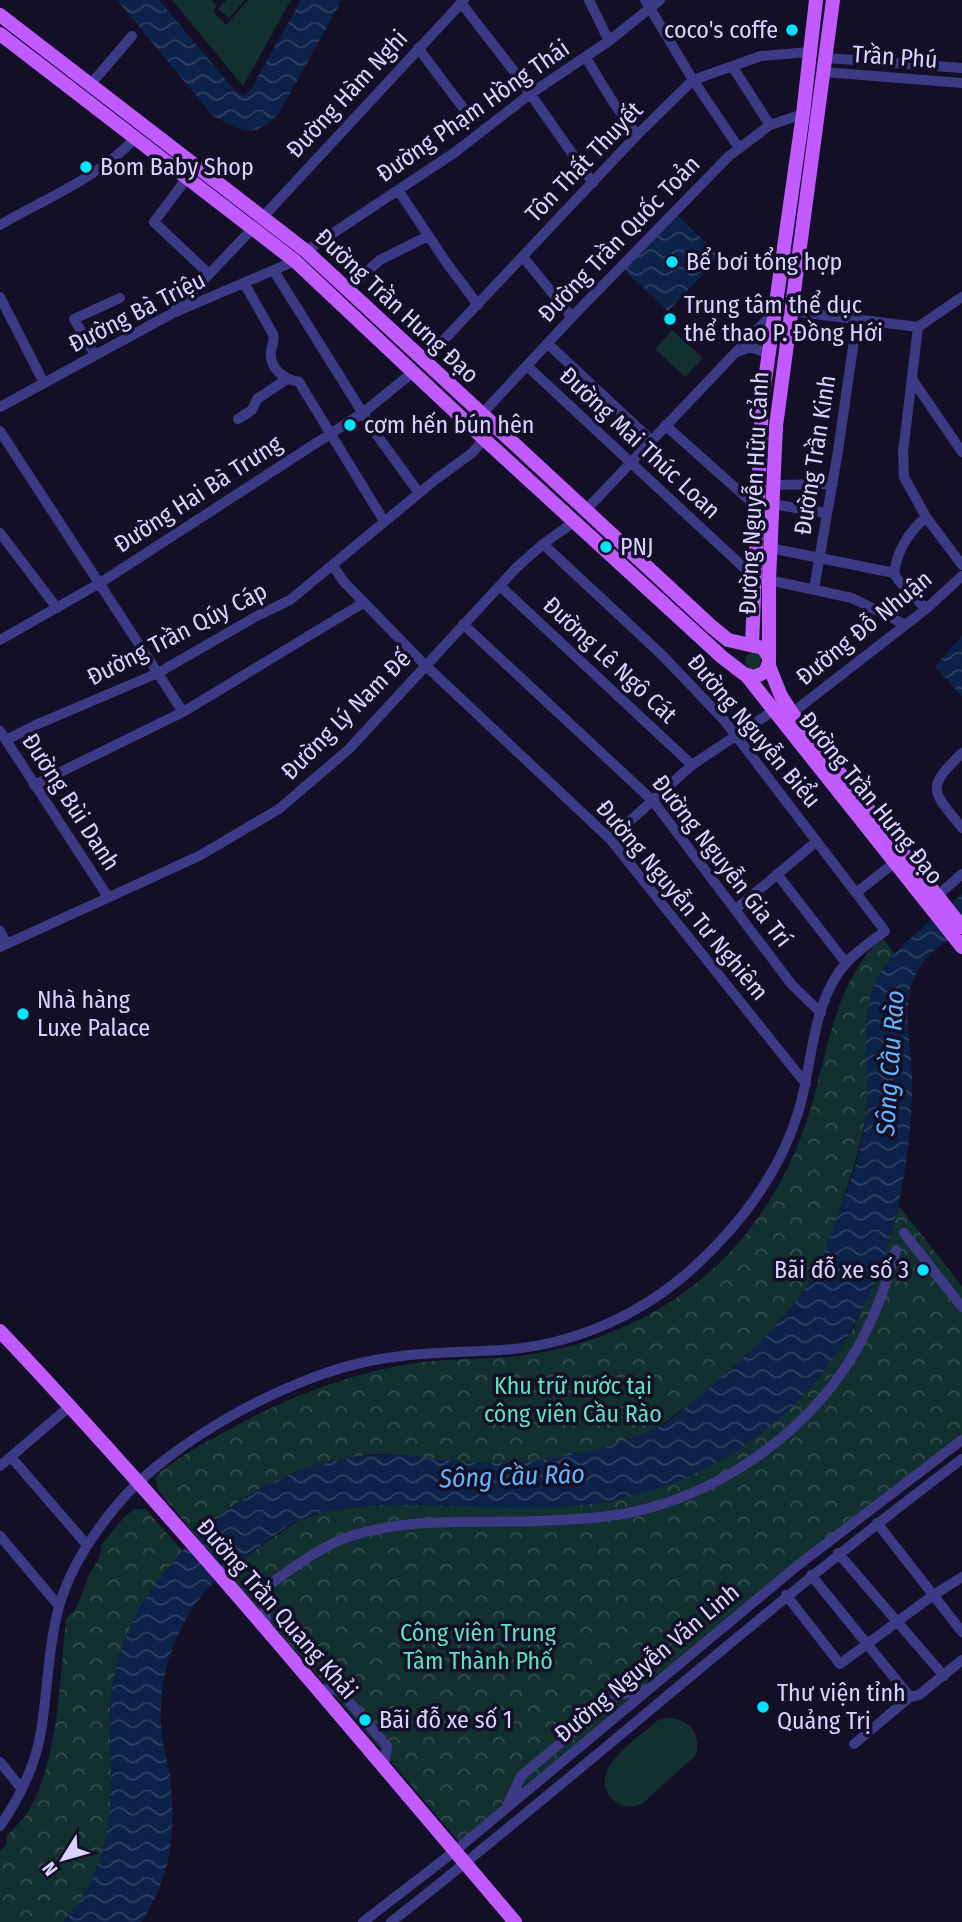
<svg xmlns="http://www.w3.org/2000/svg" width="962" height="1922" font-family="'Fira Sans Condensed',sans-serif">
<defs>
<pattern id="forest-crowns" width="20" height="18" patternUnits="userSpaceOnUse" patternTransform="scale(1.75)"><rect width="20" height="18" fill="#12302f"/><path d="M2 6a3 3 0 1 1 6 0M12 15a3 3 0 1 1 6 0" fill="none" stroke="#344d4e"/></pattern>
<pattern id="water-waves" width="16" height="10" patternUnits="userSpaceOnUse" patternTransform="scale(1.75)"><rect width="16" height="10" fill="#0c2248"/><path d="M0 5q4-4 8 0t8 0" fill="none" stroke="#2f4163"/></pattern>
</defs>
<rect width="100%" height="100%" fill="#130f26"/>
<!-- green -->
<path fill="#12302f" d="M172 0H211L216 5 214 12 226 25 248 0H291L243 86Z
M226 0H245L229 18 218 9Z
M672 330 703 358 685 377 655 349Z
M745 661a8 8 0 1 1 16 0a8 8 0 1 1-16 0Z
M667 1718C690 1718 701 1733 696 1755L642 1804C631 1808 621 1808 612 1799 585 1771 639 1737 658 1720Z"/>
<!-- forest -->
<path fill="url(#forest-crowns)" d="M882 937 895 954C852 999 871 1051 867 1105 864 1137 854 1166 844 1197 835 1222 827 1252 814 1276 781 1334 717 1384 664 1423 650 1434 628 1439 611 1445 562 1461 510 1465 459 1462 433 1460 407 1453 380 1454 313 1458 244 1487 197 1537L158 1490 155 1477C173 1460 196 1448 217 1436 278 1401 344 1374 415 1363 452 1358 489 1360 526 1355 583 1347 639 1325 686 1291 747 1247 789 1181 810 1110 828 1051 835 982 882 937Z
M899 1206 962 1286V1437L460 1843 325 1684 226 1573 258 1548 299 1520 331 1510 389 1504 563 1507 612 1501 824 1370 855 1326 891 1235Z
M135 1509H146L183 1552C143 1594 118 1638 111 1698 108 1721 111 1744 111 1767 113 1828 104 1875 64 1922H0V1851L7 1844 6 1837C13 1828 25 1819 30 1808 59 1758 60 1676 66 1619L76 1609 88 1577 100 1556 101 1545 126 1515Z"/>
<!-- water -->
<path fill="url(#water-waves)" d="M117 0H159L236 92 243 95 250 91 301 0H342L279 113 269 123 257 130 248 131 236 128 213 116Z
M676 214 720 256 668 311 623 269Z
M962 636V696L935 667Z
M962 894V932C952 940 945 942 937 948 928 954 918 969 914 978 900 1010 913 1051 912 1084 911 1184 886 1290 824 1371 760 1453 666 1500 562 1507 493 1512 425 1500 356 1507 337 1509 315 1512 297 1521 280 1530 263 1544 247 1556 236 1565 222 1574 212 1584 177 1620 158 1675 161 1724 161 1739 166 1754 169 1769 177 1824 173 1875 141 1922H64C103 1876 112 1829 111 1769 111 1746 109 1723 111 1699 118 1628 156 1572 208 1526 255 1484 315 1458 378 1455 404 1453 430 1459 456 1461 511 1466 566 1459 618 1443 633 1438 649 1433 662 1425 673 1419 683 1409 693 1401 726 1375 756 1347 784 1316 794 1304 804 1291 812 1278 820 1265 825 1249 830 1235 847 1192 866 1146 867 1099 868 1061 860 1019 875 983 887 952 937 917 962 894Z"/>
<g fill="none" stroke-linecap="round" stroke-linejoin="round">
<!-- minor -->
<path stroke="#3d3a85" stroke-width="10" d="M589 0 609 41
M645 0 693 80 739 148
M461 3 517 75 593 183
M418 48 470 117
M586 58 613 102 637 135
M826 58 962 68
M732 66 770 125
M824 72 962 83
M90 85 132 36
M187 178 154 222 209 274
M398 190 446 262 478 305
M262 218 464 0
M0 225C46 198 99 178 135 138
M306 251 454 153 530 94 609 41 660 0
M523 257 572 317
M274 271 374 431 419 493
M244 283 273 334C275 342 272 344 271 351 269 369 284 379 299 382L384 521
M346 290 380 260 428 236
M0 297 44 383
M175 310 253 228
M791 311 918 327
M918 327 903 452 904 477 926 517 962 565
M918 327 962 297
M548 344 652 441
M737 352 750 347 768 353
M95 355 74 319 120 298
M423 362 637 135 693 80 761 56 809 52
M527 366 755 578
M912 379 962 452
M0 407 171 314 295 261
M481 415 572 317 729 156 770 125 803 114
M238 419 252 410 257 399 287 379
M665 425 757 507
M0 431 183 712
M772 485 833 484
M772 504 827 513
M585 511 774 312
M0 533 57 608
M770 548 894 573 898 580 926 609
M333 566 344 582 425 665 610 839 806 1084
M894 573C898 549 908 533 926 517
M769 580 852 598 904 624
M500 586 692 765
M814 589 838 451 857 319
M463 624 653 801 792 985 821 1013
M0 640 100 583 364 412 412 373
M792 713 926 609 962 576
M0 731 108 897
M6 740 38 724 158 673 257 616 290 600 435 480 472 453 484 439
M962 753C925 789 932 790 962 828
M34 785 183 712 363 603
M610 839 692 765 773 711
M777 874 846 963
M856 893 894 863
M937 896 962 874
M736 909 817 841
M0 931 7 944
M0 947 199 856 279 809 349 749 517 567 543 544 574 522
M904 1233 962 1307
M11 1457 87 1545
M0 1466 70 1406
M877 1523 962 1632
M0 1536 59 1606
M838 1553 944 1676
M811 1575 910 1697 919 1695 962 1660
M786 1595 840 1664 932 1596 962 1577
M267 1631 263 1589C292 1569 321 1545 354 1535 421 1515 490 1525 559 1520 584 1519 609 1517 633 1512 720 1493 805 1434 852 1357 872 1325 886 1286 896 1250
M318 1689 339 1690 387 1746 384 1767
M854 1744 910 1697
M0 1762 21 1788
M509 1802 521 1776 617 1696 646 1689
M0 1826C19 1799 36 1764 41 1731 48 1689 48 1647 59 1607 69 1569 93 1534 117 1505 170 1441 293 1374 375 1360 420 1351 467 1353 513 1349 581 1342 645 1312 694 1267 741 1224 779 1174 798 1113 813 1065 811 1001 847 962 858 950 872 941 885 931L724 720 662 655 543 544
M363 1922 455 1851 797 1566 962 1440
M391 1922C584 1771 766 1606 962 1459"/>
<!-- major -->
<path stroke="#c25bff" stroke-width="14" d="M0 15 306 251 711 626 728 640 763 648 769 657
M0 34 295 261 484 439 722 657 744 674 754 677 765 672 769 663V580L776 426 833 0
M752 645 762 401 803 114 816 0
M769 666 781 696 792 713 962 927
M746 675 962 947
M0 1331C179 1521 346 1723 515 1922"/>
</g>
<!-- markers -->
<g fill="#00e5ff" stroke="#130f26" stroke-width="2.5">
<circle cx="792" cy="30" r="7"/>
<circle cx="86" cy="167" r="7"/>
<circle cx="672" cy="262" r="7"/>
<circle cx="670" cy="319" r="7"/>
<circle cx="350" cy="425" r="7"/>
<circle cx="606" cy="547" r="7"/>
<circle cx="23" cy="1014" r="7"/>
<circle cx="923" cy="1270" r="7"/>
<circle cx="763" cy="1707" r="7"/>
<circle cx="365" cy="1720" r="7"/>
</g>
<g text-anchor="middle" stroke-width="7" stroke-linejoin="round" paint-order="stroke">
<!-- poi labels -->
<g font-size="24" fill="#d9d4ff" stroke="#130f26" text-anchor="start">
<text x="778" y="38" text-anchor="end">coco's coffe</text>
<text x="100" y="175">Bom Baby Shop</text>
<text x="686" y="270">Bể bơi tổng hợp</text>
<text x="684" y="313">Trung tâm thể dục<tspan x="684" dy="28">thể thao P. Đồng Hới</tspan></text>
<text x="364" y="433">cơm hến bún hên</text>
<text x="620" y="555">PNJ</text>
<text x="37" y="1008">Nhà hàng<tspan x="37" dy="28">Luxe Palace</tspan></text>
<text x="909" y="1278" text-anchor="end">Bãi đỗ xe số 3</text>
<text x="777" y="1701">Thư viện tỉnh<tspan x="777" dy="28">Quảng Trị</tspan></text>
<text x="379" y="1728">Bãi đỗ xe số 1</text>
</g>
<!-- street labels -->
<g font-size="24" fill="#d9d4ff" stroke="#130f26">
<text transform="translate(895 57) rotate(4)" y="8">Trần Phú</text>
<text transform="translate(347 94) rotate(-47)" y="8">Đường Hàm Nghi</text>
<text transform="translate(473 111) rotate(-35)" y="8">Đường Phạm Hồng Thái</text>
<text transform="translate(584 162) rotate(-46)" y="8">Tôn Thất Thuyết</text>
<text transform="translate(619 239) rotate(-46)" y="8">Đường Trần Quốc Toản</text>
<text transform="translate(397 306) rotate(43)" y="8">Đường Trần Hưng Đạo</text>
<text transform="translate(137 312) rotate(-27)" y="8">Đường Bà Triệu</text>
<text transform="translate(640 443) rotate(43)" y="8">Đường Mai Thúc Loan</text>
<text transform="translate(815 455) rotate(-81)" y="8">Đường Trần Kinh</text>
<text transform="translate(754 493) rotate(-87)" y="8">Đường Nguyễn Hữu Cảnh</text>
<text transform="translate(198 494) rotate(-33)" y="8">Đường Hai Bà Trưng</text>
<text transform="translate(864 628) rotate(-39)" y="8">Đường Đỗ Nhuận</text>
<text transform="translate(177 634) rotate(-27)" y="8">Đường Trần Qúy Cáp</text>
<text transform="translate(610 660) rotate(43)" y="8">Đường Lê Ngô Cát</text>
<text transform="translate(346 715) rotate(-45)" y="8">Đường Lý Nam Đế</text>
<text transform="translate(754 731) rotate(50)" y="8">Đường Nguyễn Biểu</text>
<text transform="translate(871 798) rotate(51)" y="8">Đường Trần Hưng Đạo</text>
<text transform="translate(71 802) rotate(57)" y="8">Đường Bùi Danh</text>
<text transform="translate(722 861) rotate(52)" y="8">Đường Nguyễn Gia Trí</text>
<text transform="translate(682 900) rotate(50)" y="8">Đường Nguyễn Tư Nghiêm</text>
<text transform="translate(277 1609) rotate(49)" y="8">Đường Trần Quang Khải</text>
<text transform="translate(647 1663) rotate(-40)" y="8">Đường Nguyễn Văn Linh</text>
</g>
<!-- park labels -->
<g font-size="24" fill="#5fe0c0" stroke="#130f26">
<text x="573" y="1394">Khu trữ nước tại<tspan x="573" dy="28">công viên Cầu Rào</tspan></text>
<text x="478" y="1641">Công viên Trung<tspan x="478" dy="28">Tâm Thành Phố</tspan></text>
</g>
<!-- water labels -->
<g font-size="26" font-style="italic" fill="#62b6ff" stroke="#130f26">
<text transform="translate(890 1063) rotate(-86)" y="9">Sông Cầu Rào</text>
<text transform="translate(512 1476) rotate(-2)" y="9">Sông Cầu Rào</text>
</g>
</g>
<!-- north arrow -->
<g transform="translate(63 1859) rotate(233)" stroke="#130f26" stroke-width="5" paint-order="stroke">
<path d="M0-5L12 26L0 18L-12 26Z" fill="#d9d4ff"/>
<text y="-10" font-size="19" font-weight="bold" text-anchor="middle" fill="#d9d4ff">N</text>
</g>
</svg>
